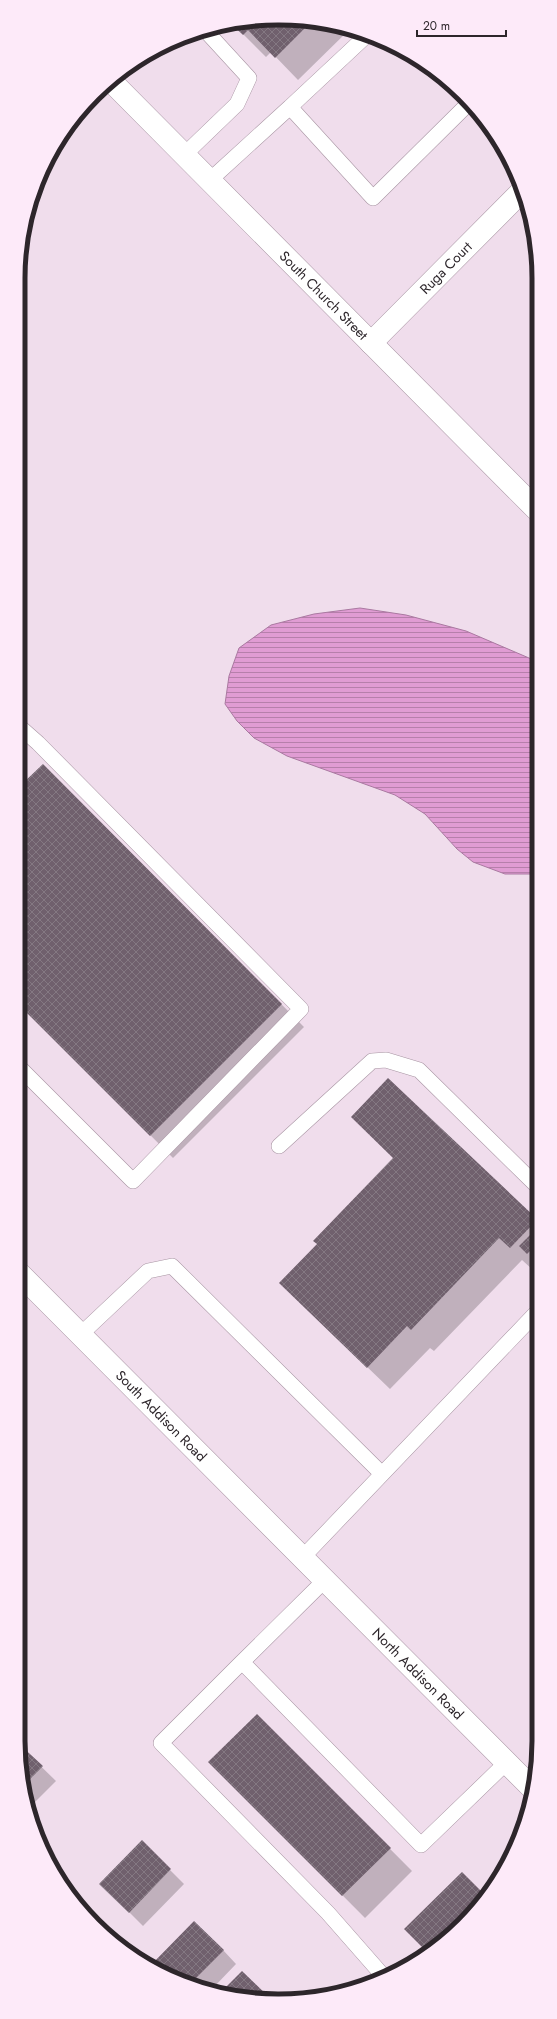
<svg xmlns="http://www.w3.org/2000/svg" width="557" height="2019" font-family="Jost,sans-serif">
<defs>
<pattern id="water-rules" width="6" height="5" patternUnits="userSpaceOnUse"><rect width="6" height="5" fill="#e09cd3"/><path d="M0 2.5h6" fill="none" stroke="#b67fab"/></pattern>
<pattern id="building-cross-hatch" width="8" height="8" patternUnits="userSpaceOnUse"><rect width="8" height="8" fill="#70606d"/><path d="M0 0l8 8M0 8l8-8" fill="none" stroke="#847882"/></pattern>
</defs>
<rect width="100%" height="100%" fill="#f0ddec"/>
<!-- water -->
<path fill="url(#water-rules)" stroke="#aa79a1" d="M360 608 406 615 466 631 536 661V874H505L473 862 457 849 425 814 395 795 287 756 254 738 237 721 225 704 229 676 239 648 271 625 314 614Z"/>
<!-- shadow -->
<path fill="#0003" d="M278 18 329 23 349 30 298 80 271 52 266 57 232 23Z
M43 765 304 1027 173 1158 20 1004Z
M388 1080 535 1218V1268L533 1270 522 1260 434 1351 430 1348 390 1389 280 1283 318 1244 394 1158Z
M257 1715 412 1871 365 1918 210 1762Z
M19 1745 56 1781 31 1806Z
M142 1842 184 1884 143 1926 101 1884Z
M223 1950 236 1964 213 1988 163 1974 153 1965Z
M242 1972 270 2000H261L224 1990Z"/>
<!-- building -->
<path fill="url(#building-cross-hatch)" d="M278 18 312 21 275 58 248 30 243 35 230 23Z
M43 764 282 1004 150 1136 20 1006 21 785Z
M388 1078 535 1217V1222L510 1248 499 1238 411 1330 407 1326 367 1368 279 1283 317 1244 313 1241 393 1158 351 1117Z
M532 1233 535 1236V1246L527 1254 519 1246Z
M257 1714 391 1848 342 1896 208 1762Z
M18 1743 43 1766 26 1783 21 1756Z
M142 1840 171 1869 129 1913 99 1884Z
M462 1872 484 1894 437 1947 428 1953 404 1929Z
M194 1921 224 1950 192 1982 163 1974 157 1970 151 1965Z
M242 1971 271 1999 261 2000 223 1990Z"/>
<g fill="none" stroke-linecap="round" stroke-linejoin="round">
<!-- service casing -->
<g stroke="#a895a3" stroke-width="16">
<path id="service" d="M290 107 366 36
M184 155 237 104 249 78 205 30
M210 180 290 107 373 198 469 103
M20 1068 133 1181 301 1009 38 743 21 728
M279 1146 372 1061 386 1060 419 1070 535 1184
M80 1335 148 1271 172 1266 382 1474
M302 1558 535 1314
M324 1581 242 1662 421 1845 507 1762
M242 1662 161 1743 328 1913 385 1978"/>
</g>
<!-- minor casing -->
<g stroke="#a895a3" stroke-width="23">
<g id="minor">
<path id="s1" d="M111 81 536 509"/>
<path id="s2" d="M371 343 521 192"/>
</g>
</g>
<!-- tertiary casing -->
<g stroke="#a895a3" stroke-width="23">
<g id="tertiary">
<path id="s3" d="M20 1274 534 1790"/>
</g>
</g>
<!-- service -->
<use href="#service" stroke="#fff" stroke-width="15"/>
<!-- minor -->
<use href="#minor" stroke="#fff" stroke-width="22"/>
<!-- tertiary -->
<use href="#tertiary" stroke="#fff" stroke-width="22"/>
</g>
<g text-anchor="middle" stroke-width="4" stroke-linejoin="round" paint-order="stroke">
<!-- street labels -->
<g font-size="14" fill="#2d262b" stroke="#fdeaf9">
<text dy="5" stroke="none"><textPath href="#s2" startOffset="106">Ruga Court</textPath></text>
<text dy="5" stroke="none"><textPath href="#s1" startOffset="302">South Church Street</textPath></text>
<text dy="5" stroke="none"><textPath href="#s3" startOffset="200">South Addison Road</textPath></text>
<text dy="5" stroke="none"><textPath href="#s3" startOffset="564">North Addison Road</textPath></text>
</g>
</g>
<!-- crop -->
<path d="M0 0H557V2019H0ZM278 25H279A253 253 0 0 1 532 278V1741A253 253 0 0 1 279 1994H278A253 253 0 0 1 25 1741V278A253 253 0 0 1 278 25Z" fill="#fdeaf9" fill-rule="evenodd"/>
<path fill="none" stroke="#2d262b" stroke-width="5" d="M278 25H279A253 253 0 0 1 532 278V1741A253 253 0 0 1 279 1994H278A253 253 0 0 1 25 1741V278A253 253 0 0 1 278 25Z"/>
<!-- scale -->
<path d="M417 30v6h89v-6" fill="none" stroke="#2d262b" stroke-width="2"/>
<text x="423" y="30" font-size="12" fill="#2d262b" stroke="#fdeaf9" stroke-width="3" paint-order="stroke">20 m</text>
</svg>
